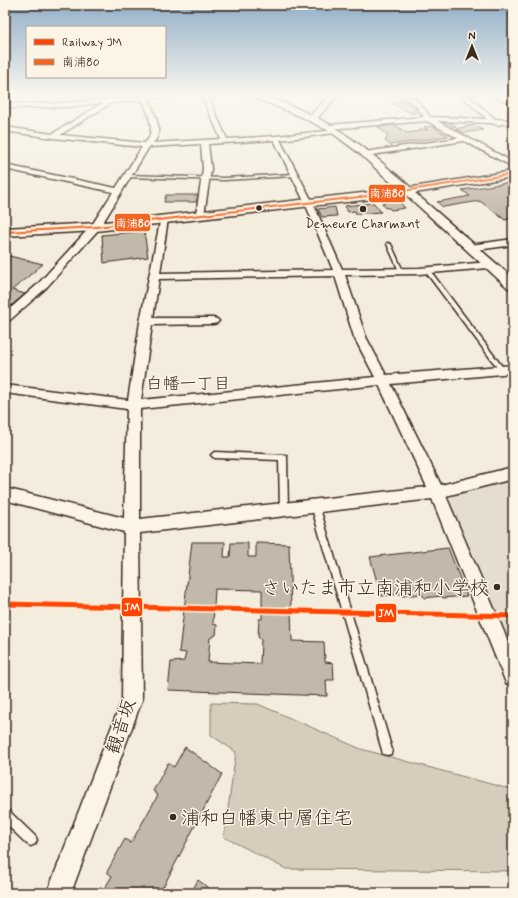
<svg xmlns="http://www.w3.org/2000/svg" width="518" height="898" font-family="Mynerve,'Klee One',sans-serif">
<rect width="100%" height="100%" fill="#f4eddd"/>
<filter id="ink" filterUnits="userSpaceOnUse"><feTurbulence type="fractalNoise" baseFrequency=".025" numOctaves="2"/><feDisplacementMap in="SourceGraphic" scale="8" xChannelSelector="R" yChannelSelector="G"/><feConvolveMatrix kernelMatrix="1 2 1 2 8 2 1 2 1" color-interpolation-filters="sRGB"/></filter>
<g filter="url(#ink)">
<!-- built -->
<path fill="#e5ddce" d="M513 479V671L449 502 452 494Z"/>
<!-- green -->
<path fill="#d6cdbd" stroke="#887c6e" d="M211 703 258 704 361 749 513 790V871L286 869 224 837 236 752 211 735Z"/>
<!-- building -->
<path fill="#c3b9aa" stroke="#3b2a1e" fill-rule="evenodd" d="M402 101 416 108H415L418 109 414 110 417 112 411 113 391 103Z
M444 122H448L456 126 448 128 439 123Z
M395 125 407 133 420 131V129L428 130 424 127 432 126 448 136 390 145 385 141 388 135 378 127Z
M473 125 483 130 464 133 455 129Z
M513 182V218L505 220 480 201 443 207 437 202 470 196 462 190Z
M166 195H198L196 202H164Z
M398 200 405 208 391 210 389 208H386L382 203H385L383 201Z
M374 203 381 212 356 214 355 211 348 212 345 206Z
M335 207 337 216 322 217 318 209Z
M144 231 148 257 104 263 102 235Z
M5 255 43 264 12 290 25 294 5 311Z
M192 542H225L224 557H230L231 543H248V557H256V543L289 544 292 641 324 642 325 662 333 663 334 680H326L327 696 168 690 171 662 184 661 186 653 179 652ZM215 589 262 590V619H259L258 637 261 640 260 664 208 662 210 638 216 635 217 625 213 624Z
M448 548 467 596 443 598 442 596 424 598 422 594 402 596 401 594 381 596 370 557Z
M185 747 222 774 160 893H102L112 876 107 872 125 839 131 843 158 795 153 791 168 763 174 767Z
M198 880 215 893H191Z"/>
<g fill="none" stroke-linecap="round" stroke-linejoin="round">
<!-- service casing -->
<g stroke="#3b2a1e" stroke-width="3">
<path id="service" d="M294 174 296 175 295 176 224 180 127 177 125 176 127 175 224 178Z
M387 243 391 244 403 271V272L399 271 387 244Z
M425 269H429L504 369 505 370 504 371H500L425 271Z
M215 452 286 455 287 457 288 509 287 511 284 512 281 511 280 509 279 460 215 458 213 457 211 455 213 453Z
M315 502 318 503 319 505 392 750 391 754 387 755 383 754 382 750 311 505 312 503Z
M5 809 9 811 35 836 37 840 35 844 31 846 27 844 5 823Z"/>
</g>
<!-- minor casing -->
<g stroke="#3b2a1e" stroke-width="3">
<path id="minor" d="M141 94 148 96 186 94 149 99C153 112 165 131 153 143L221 139 201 94H207L227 139 276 136 337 130 338 131 335 133 280 140 313 203 342 269 419 268 489 262 494 265 489 268 419 274 345 275 366 337 386 375 513 365V373L391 384 441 485 513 467V479L446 496 513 653V686L506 683 432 499 140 533 142 700 71 893H47L122 700 124 532 5 500V488L124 518 127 409 5 393V385L128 400 140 322 161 217 164 216 168 219 160 273 333 270 305 203 274 140 208 144 211 169 204 215 200 218 196 215 203 169 201 144 149 147 99 229 45 289 9 321 5 322V313L37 285 92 225 113 192 5 169V165L116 188 142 147 53 138 5 131V127L52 134 103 103 67 107 5 108V104L67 103 142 96ZM143 100C148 114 157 131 145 143L60 135 111 103ZM335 276 354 337 375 377 141 400 152 325 213 324 217 323 219 321 217 319 213 318H153L159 279ZM379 385 427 487 140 519V409Z
M396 94C414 94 421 104 430 117L487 119 459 94H466L495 119 513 120V124H501L498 125 491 123 437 121 513 162V167L464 141 365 156 361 154 365 152 458 138 427 121 329 129 326 127 329 125 424 117 416 105Z
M494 94H501L513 101V105L498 98Z
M513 239V245L470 251 465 248 470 245Z"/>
</g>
<!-- tertiary casing -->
<g stroke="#3b2a1e" stroke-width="3">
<path id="tertiary" d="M330 94H339L315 121H309L308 119 309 117Z
M513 171V177L415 193 513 278V289L508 288 402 191 407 188Z"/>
</g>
<!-- secondary casing -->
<g stroke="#3b2a1e" stroke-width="3">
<path id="secondary" d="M245 94C261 94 274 99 289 105 327 120 358 141 388 168 396 175 407 182 413 191L411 193 407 195 96 231 5 236V228L96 223 398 189 359 153 331 132 300 116Z"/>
</g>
<!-- service -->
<use href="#service" fill="#fcf5e5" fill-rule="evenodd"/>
<!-- minor -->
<use href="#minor" fill="#fcf5e5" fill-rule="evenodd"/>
<!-- tertiary -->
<use href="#tertiary" fill="#fcf5e5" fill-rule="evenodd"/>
<!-- secondary -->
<use href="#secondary" fill="#fcf5e5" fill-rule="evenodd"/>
<!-- bus-1 casing -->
<g stroke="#fcf5e5" stroke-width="4">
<path id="bus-1" d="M5 232 96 227 377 195 513 174"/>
</g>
<!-- bus-1 -->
<use href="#bus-1" stroke="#f26522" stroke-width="2"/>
<!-- rail-1 casing -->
<g stroke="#fcf5e5" stroke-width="8">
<path id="rail-1" d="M5 604 513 616"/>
</g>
<!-- rail-1 -->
<use href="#rail-1" stroke="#ff4500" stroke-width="5"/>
</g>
</g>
<!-- sky -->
<linearGradient id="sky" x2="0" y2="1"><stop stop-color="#91aec7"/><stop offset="0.43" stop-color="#faf7f0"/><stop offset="1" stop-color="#faf7f0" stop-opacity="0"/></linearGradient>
<rect width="518" height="220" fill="url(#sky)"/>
<!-- markers -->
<g fill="#3b2a1e" stroke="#fcf5e5" stroke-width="1.5">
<circle cx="259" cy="208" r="3.5"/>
<circle cx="363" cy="209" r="4"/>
<circle cx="497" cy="587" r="4"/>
<circle cx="173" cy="817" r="4"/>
</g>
<g text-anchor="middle" stroke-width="3" stroke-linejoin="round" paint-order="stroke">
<!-- far-poi labels -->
<g font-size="13" fill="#3b2a1e" stroke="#fcf5e5">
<text x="363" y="228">Demeure Charmant</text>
</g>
<!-- neighbourhood labels -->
<g font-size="17" fill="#3b2a1e" stroke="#fcf5e5">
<text x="188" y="389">白幡一丁目</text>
</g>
<!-- near-poi labels -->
<g font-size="19" fill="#3b2a1e" stroke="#fcf5e5" text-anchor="end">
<text x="489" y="594">さいたま市立南浦和小学校</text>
<text x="181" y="824" text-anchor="start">浦和白幡東中層住宅</text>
</g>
<!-- near-street labels -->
<g font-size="19" fill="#3b2a1e" stroke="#fcf5e5">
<text transform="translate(120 726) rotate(-72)" y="7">観音坂</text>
</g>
</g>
<g stroke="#fcf5e5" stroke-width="1.5">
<rect x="368" y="184" width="38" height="19" rx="4" fill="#f26522"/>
<rect x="114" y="213" width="37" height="19" rx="4" fill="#f26522"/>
<rect x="121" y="597" width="22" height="20" rx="4" fill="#ff4500"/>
<rect x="375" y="603" width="22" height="20" rx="4" fill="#ff4500"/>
</g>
<g font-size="11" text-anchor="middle" font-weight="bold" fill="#fff">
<text x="387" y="197">南浦80</text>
<text x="133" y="227">南浦80</text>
<text x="132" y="611">JM</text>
<text x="386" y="617">JM</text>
</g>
<!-- margin -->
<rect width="518" height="898" fill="none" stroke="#fcf5e5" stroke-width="20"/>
<rect x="10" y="10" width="498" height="878" fill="none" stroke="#3b2a1e" stroke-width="1.5" filter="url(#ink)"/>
<!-- legend -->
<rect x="26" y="26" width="140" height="52" fill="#fcf5e5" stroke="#afa495"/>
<rect x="34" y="39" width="20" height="6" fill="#ff4500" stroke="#afa495"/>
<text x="62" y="46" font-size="12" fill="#3b2a1e">Railway JM</text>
<rect x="34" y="59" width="20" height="6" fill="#f26522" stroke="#afa495"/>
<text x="62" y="66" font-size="12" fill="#3b2a1e">南浦80</text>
<!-- north arrow -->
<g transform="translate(472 46)" stroke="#fcf5e5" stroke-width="3" paint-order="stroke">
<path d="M0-3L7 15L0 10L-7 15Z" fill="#3b2a1e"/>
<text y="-6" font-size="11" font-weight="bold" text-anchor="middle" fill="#3b2a1e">N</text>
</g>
</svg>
